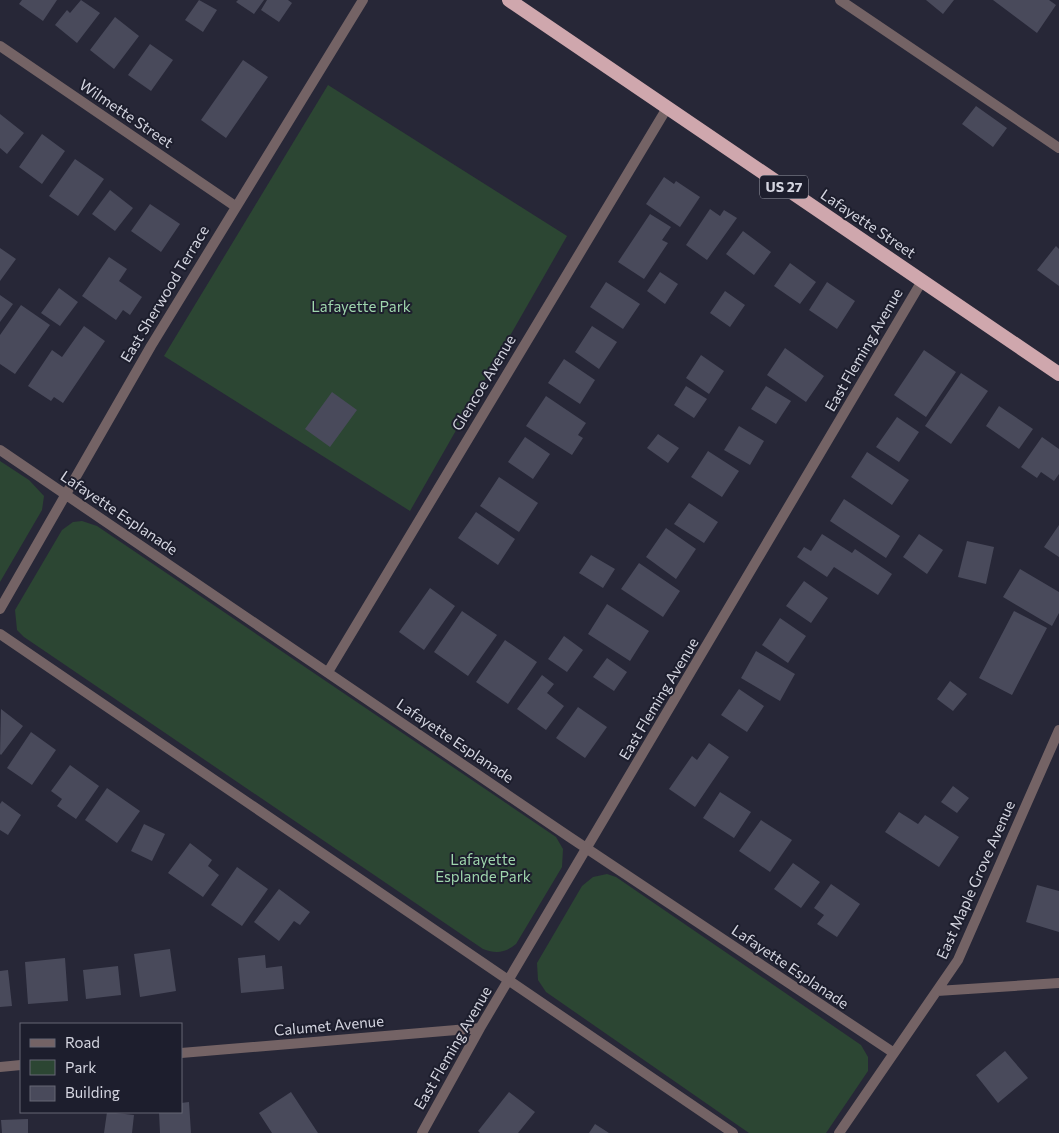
<svg xmlns="http://www.w3.org/2000/svg" width="1059" height="1133" font-family="Commissioner,sans-serif">
<rect width="100%" height="100%" fill="#272737"/>
<!-- park -->
<path fill="#2c4633" d="M328 85 567 236 410 511 164 356Z
M0 461 29 480 44 496 42 510 0 582Z
M82 521 97 526 556 837 563 849 562 867 516 944C505 953 496 954 483 949L24 637 17 630 15 610 62 530 73 522Z
M607 874 616 877 861 1045 868 1057V1071L826 1133H749L546 992 538 980 537 963 582 886 593 877Z"/>
<!-- building -->
<path fill="#494a5b" d="M22 0H57L43 21 19 4Z
M81 0 100 13 77 43 55 25 67 10 70 13Z
M199 0 217 10 203 32 185 20Z
M238 0H264L254 14 236 2Z
M267 0H288L292 3 279 22 261 10Z
M926 0H954L943 14Z
M993 0H1049L1056 5 1037 33Z
M115 17 139 36 114 69 90 50Z
M150 44 173 60 151 91 128 75Z
M243 60 268 77 226 138 201 120Z
M976 106 1007 128 993 147 962 124Z
M0 114 24 133 7 154 0 148Z
M42 134 65 151 42 184 19 167Z
M75 159 104 179 78 216 49 196Z
M664 177 674 184 676 181 700 197 680 227 646 204Z
M110 190 133 208 115 231 92 214Z
M150 204 180 224 161 252 131 231Z
M710 209 720 216 724 210 737 218 707 260 686 245Z
M650 214 671 227 662 240 668 243 644 279 618 262Z
M743 231 771 252 754 275 726 254Z
M1056 246 1059 249V286L1037 270Z
M0 248 16 259 0 281Z
M109 257 127 269 119 281 142 297 130 315 123 310 116 320 82 296Z
M790 263 816 282 800 304 774 286Z
M660 272 678 284 665 304 647 291Z
M606 282 640 304 623 329 590 307Z
M827 282 855 301 837 329 809 310Z
M59 288 78 302 60 326 41 313Z
M725 291 745 305 730 327 710 313Z
M0 295 13 304 0 322Z
M21 305 50 325 15 374 0 364V335Z
M84 326 105 341 63 403 54 397 51 401 28 386 52 350 62 357Z
M592 326 617 342 599 369 575 352Z
M785 348 824 376 806 402 767 375Z
M924 350 956 372 926 417 894 395Z
M701 355 724 371 709 394 686 378Z
M564 359 595 380 580 404 548 383Z
M961 373 988 391 951 444 925 426Z
M686 386 707 399 694 418 674 405Z
M766 386 791 401 776 424 751 409Z
M332 392 357 410 330 447 305 429Z
M546 396 586 423 578 435 583 438 572 455 526 426Z
M999 406 1033 429 1019 449 986 426Z
M897 417 919 432 899 462 876 447Z
M739 426 764 441 750 465 724 450Z
M658 434 679 448 668 463 647 448Z
M525 437 550 454 533 479 508 462Z
M1042 437 1059 449V474L1054 481 1041 472 1037 478 1021 467Z
M708 451 739 471 722 497 691 477Z
M867 452 909 480 892 505 851 477Z
M499 477 538 503 519 532 480 506Z
M844 499 900 536 886 558 830 521Z
M689 503 718 522 704 543 674 524Z
M476 512 515 539 498 565 458 538Z
M1059 525V557L1044 547Z
M666 528 696 549 676 579 646 557Z
M822 534 852 553 855 549 892 574 878 595 834 567 827 577 797 557 804 547 811 551Z
M919 534 943 550 927 574 903 557Z
M967 541 994 547 986 584 958 577Z
M591 555 615 569 603 588 579 573Z
M639 563 680 591 663 617 621 589Z
M1020 569 1059 592V613L1052 626 1003 597Z
M804 581 828 598 811 623 786 606Z
M430 588 455 606 424 650 399 632Z
M607 604 649 631 630 661 588 634Z
M462 611 497 635 468 676 434 652Z
M1014 611 1047 628 1012 695 979 678Z
M780 618 806 636 788 663 762 645Z
M564 636 583 650 567 672 548 659Z
M505 640 537 662 508 704 476 682Z
M756 651 795 674 780 701 741 678Z
M607 658 627 672 614 691 593 677Z
M542 675 554 684 547 693 564 706 546 730 517 709Z
M950 681 967 694 953 711 937 699Z
M739 689 764 706 747 732 721 715Z
M578 707 607 727 585 758 556 738Z
M1 709 23 726 1 755 0 754Z
M31 732 56 750 32 785 7 768Z
M709 743 729 757 695 807 669 789 692 756 697 760Z
M70 765 99 786 76 819 57 806 62 799 51 791Z
M953 786 969 798 957 813 941 802Z
M107 788 140 811 117 843 85 820Z
M720 792 751 812 734 838 703 818Z
M2 801 21 815 8 835 0 830V804Z
M899 812 918 824 925 815 959 837 939 867 885 832Z
M761 820 792 840 770 872 739 851Z
M144 824 165 834 152 861 131 851Z
M190 843 212 860 208 866 219 875 203 897 168 873Z
M793 863 820 882 801 908 774 889Z
M237 867 268 889 242 926 211 905Z
M831 884 860 904 837 937 817 924 824 915 814 908Z
M1037 885 1059 891V932L1026 922Z
M279 889 310 912 300 925 294 921 279 941 254 922Z
M170 949 176 991 140 997 134 954Z
M265 955 266 968 282 966 284 989 241 993 238 958Z
M65 958 68 1001 28 1004 25 962Z
M118 966 121 995 86 999 83 970Z
M8 970 12 1006 0 1007V971Z
M1005 1051 1028 1078 998 1103 976 1075Z
M291 1092 318 1133H272L259 1113Z
M509 1092 535 1112 518 1133H480L478 1131Z
M189 1102 191 1133H160L159 1112H181V1103Z
M107 1112 134 1115 132 1133H104Z
M28 1119V1133H2L1 1120Z
M595 1124 609 1133H589Z"/>
<g fill="none" stroke-linecap="round" stroke-linejoin="round">
<!-- service -->
<path stroke="#746365" stroke-width="10" d="M840 0 1059 148"/>
<!-- minor -->
<path stroke="#746365" stroke-width="10" d="M0 46 235 206
M0 450 568 836 894 1053
M0 609 151 346 363 0
M0 634 733 1133
M328 672 667 108
M937 991 1059 983
M181 1053 480 1028
M0 1067 21 1065
M422 1133 480 1028 922 281
M839 1133 958 960 1059 730"/>
<!-- trunk -->
<path stroke="#cfa7ad" stroke-width="14" d="M509 0 1059 374"/>
</g>
<g text-anchor="middle" stroke-width="4" stroke-linejoin="round" paint-order="stroke">
<!-- shield labels -->
<rect fill="#1d1e2d" stroke="#9d9eaa" stroke-width="1" x="760" y="175.5" width="48" height="23" rx="4"/>
<g font-size="14" font-weight="bold" fill="#d4d5e0">
<text x="784" y="192">US 27</text>
</g>
<!-- street labels -->
<g font-size="15" fill="#d4d5e0" stroke="#1d1e2d">
<text transform="translate(126 114) rotate(34)" y="5">Wilmette Street</text>
<text transform="translate(868 224) rotate(34)" y="5">Lafayette Street</text>
<text transform="translate(165 294) rotate(-59)" y="5">East Sherwood Terrace</text>
<text transform="translate(864 350) rotate(-60)" y="5">East Fleming Avenue</text>
<text transform="translate(484 383) rotate(-59)" y="5">Glencoe Avenue</text>
<text transform="translate(119 513) rotate(34)" y="5">Lafayette Esplanade</text>
<text transform="translate(659 699) rotate(-59)" y="5">East Fleming Avenue</text>
<text transform="translate(455 741) rotate(34)" y="5">Lafayette Esplanade</text>
<text transform="translate(976 880) rotate(-66)" y="5">East Maple Grove Avenue</text>
<text transform="translate(790 967) rotate(34)" y="5">Lafayette Esplanade</text>
<text transform="translate(329 1026) rotate(-5)" y="5">Calumet Avenue</text>
<text transform="translate(453 1048) rotate(-60)" y="5">East Fleming Avenue</text>
</g>
<!-- park labels -->
<g font-size="15" fill="#9fd6ad" stroke="#1d1e2d">
<text x="361" y="312">Lafayette Park</text>
<text x="483" y="865">Lafayette<tspan x="483" dy="17">Esplande Park</tspan></text>
</g>
</g>
<!-- legend -->
<rect x="20" y="1023" width="162" height="90" fill="#1d1e2d" stroke="#666775"/>
<rect x="30" y="1039" width="25" height="8" fill="#746365" stroke="#666775"/>
<text x="65" y="1048" font-size="15" fill="#d4d5e0">Road</text>
<rect x="30" y="1060" width="25" height="15" fill="#2c4633" stroke="#666775"/>
<text x="65" y="1073" font-size="15" fill="#d4d5e0">Park</text>
<rect x="30" y="1086" width="25" height="15" fill="#494a5b" stroke="#666775"/>
<text x="65" y="1098" font-size="15" fill="#d4d5e0">Building</text>
</svg>
